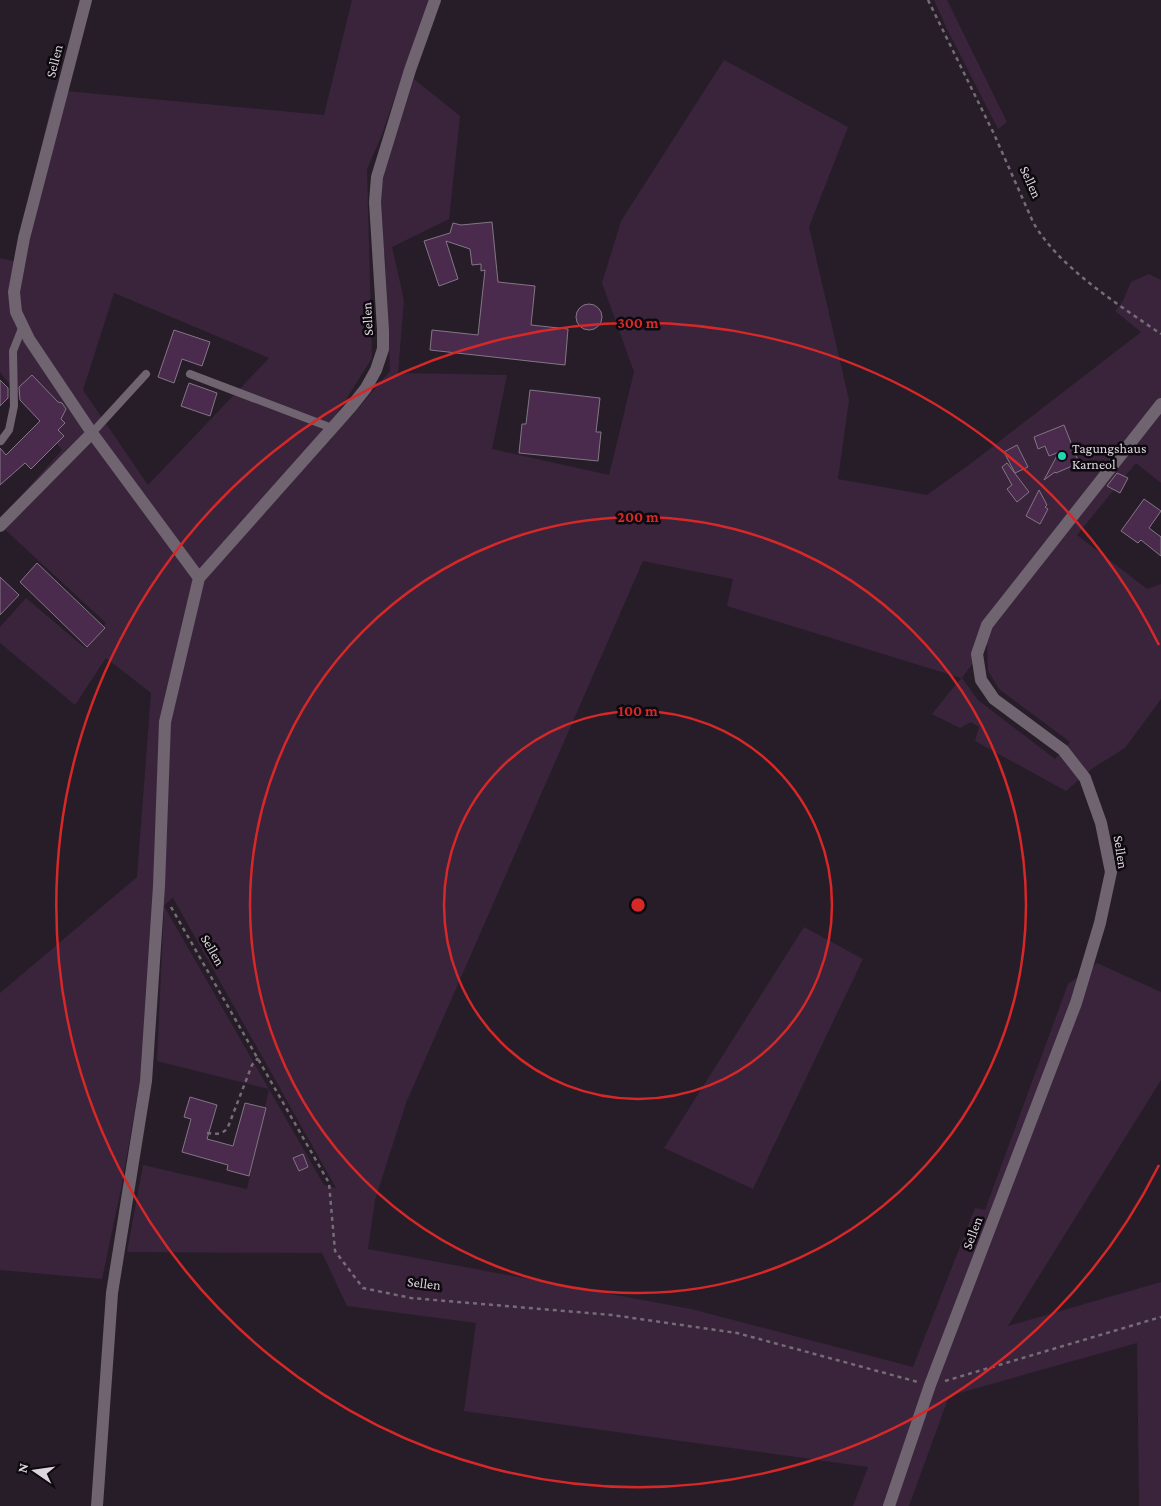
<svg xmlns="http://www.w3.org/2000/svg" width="1161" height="1506" font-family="'Crimson Pro',serif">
<rect width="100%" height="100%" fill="#271d28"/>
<!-- green -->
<path fill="#39243b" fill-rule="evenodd" d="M352 0H429L381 137 367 169 372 358 337 414 349 419 390 371 385 255 379 239 382 179 414 79 460 116 449 219 392 247 404 300 398 373 507 375 492 449 609 475 634 372 602 283 621 221 724 60 848 127 809 227 849 400 838 479 927 495 970 464 1141 332 1115 311 1123 301 1131 282 1149 274 1161 280V483L1136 463 1077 535 1147 589 1161 584V699L1125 748 1093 768 1066 791 975 741 979 727 971 722 960 728 932 714 961 678 727 606 733 579 643 561 406 1103 375 1200 368 1249 691 1309 913 1367 975 1208 985 1210 1068 984 1097 963 1161 992V1080L1008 1326 1161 1282V1506H1139L1137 1343 949 1396 909 1506H853L868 1467 464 1411 476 1323 347 1306 322 1253 127 1252 143 1165 247 1189 269 1089 157 1061 164 906 140 1080 122 1184 102 1279 0 1270V993L137 877 151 693 106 658 75 705 0 643V627L26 598 85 648 106 623 0 525V519L62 450 0 372V258L14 261 55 90 324 115ZM114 293 269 358 148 485 83 390ZM987 644 988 671 999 689 1070 742 1055 759 978 700 962 678ZM172 898H173L336 1188 324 1185 164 906Z
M934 0H947L1007 122 998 129 947 29Z
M804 927 863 959 753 1189 664 1148Z"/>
<!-- building -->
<path fill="#4a2b4e" stroke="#837684" d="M492 222 498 282 535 286 531 325 568 329 565 365 430 350 432 330 478 335 485 270 481 271V264L472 265 470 249 446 241 458 279 439 286 424 241 450 233 453 223 461 225Z
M576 317a13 13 0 1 1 26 0a13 13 0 1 1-26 0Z
M174 330 210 342 202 366 182 359 174 383 158 377Z
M32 375 58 402 62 403 66 409 61 419 65 423 58 430 64 436 31 469 25 463 0 485V448L6 455 40 421 20 400 19 387Z
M0 380 8 388V398L0 406Z
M189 383 217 393 210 416 181 406Z
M530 390 600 398 596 432H601L598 461 519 453 522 424H526Z
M1064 425 1079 463 1056 473 1055 472 1044 480 1059 452 1049 456 1045 446 1038 449 1034 437Z
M1017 445 1028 467 1015 473 1004 452Z
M1007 463 1029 492 1017 502 1007 489 1012 485 1002 467Z
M1117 473 1128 478 1120 493 1107 486Z
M1039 490 1047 505 1045 507 1048 509 1040 524 1026 516Z
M1144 499 1161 511 1149 528 1161 537V556L1141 540 1138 543 1121 531Z
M37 563 105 628 87 647 20 582Z
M0 577 19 595 0 615Z
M190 1097 217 1105 207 1139 233 1146 245 1103 266 1108 249 1176 227 1170 228 1165 182 1152 191 1119 184 1117Z
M303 1154 308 1167 299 1171 293 1158Z"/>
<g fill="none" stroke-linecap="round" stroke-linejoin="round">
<!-- path -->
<path stroke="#756c76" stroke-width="2.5" stroke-dasharray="4 4" stroke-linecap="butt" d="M928 0 994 134 1033 222C1058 267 1119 305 1161 334
M171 907 329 1183 335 1251 363 1288 411 1298 612 1315 737 1333 918 1382
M207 1133C217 1134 223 1135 228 1127L252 1065 258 1058
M945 1381 1161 1317"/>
<!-- lane -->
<path stroke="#6f6470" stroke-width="8" d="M190 374 332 428
M92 433 146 374
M1 441 9 430 14 406 13 351 23 326"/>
<!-- street -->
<path stroke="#6f6470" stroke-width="12" d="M86 0 24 238 14 292 16 312 29 339 92 433 199 578 351 407 366 388 376 370 383 349V330L375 202 377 177 410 70 435 0
M0 526 92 433
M97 1506 112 1293 146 1081 159 886 165 722 199 578
M889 1506 930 1385 1076 1003 1100 923 1111 872 1101 823 1085 778 1063 750 994 699 981 680 977 654 987 625 1161 404"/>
</g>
<!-- distance rings -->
<g fill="none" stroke="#d62828" stroke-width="2.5">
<circle cx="638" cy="905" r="194"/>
<circle cx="638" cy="905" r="388"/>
<path d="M1159 1165A582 582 0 1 1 1159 645"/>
</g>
<!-- markers -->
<circle fill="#20d5b0" stroke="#0d090e" stroke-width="2" cx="1062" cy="456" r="5"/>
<g text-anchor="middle" stroke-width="5" stroke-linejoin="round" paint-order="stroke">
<!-- street labels -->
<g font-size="14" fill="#dcd5dd" stroke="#0d090e">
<text transform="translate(54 61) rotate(-76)" y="5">Sellen</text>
<text transform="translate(1031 182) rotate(66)" y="5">Sellen</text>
<text transform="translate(367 319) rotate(-93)" y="5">Sellen</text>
<text transform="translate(1121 852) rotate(81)" y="5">Sellen</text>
<text transform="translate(213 950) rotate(60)" y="5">Sellen</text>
<text transform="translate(972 1233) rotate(-69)" y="5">Sellen</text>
<text transform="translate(424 1283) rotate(7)" y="5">Sellen</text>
</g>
<!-- poi labels -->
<g font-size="14" fill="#dcd5dd" stroke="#0d090e" text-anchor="start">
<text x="1072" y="453">Tagungshaus<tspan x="1072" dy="16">Karneol</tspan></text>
</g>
</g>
<circle cx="638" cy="905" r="8" fill="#d62828" stroke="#0d090e" stroke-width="2.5"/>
<g font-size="15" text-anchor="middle" font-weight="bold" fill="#d62828" stroke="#0d090e" stroke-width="5" stroke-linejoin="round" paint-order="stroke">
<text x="638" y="328">300 m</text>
<text x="638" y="522">200 m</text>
<text x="638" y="716">100 m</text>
</g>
<!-- north arrow -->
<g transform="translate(35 1471) rotate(283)" stroke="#0d090e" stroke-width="4" paint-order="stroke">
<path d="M0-4L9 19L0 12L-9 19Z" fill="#dcd5dd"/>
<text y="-8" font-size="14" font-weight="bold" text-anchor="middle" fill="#dcd5dd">N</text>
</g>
</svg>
